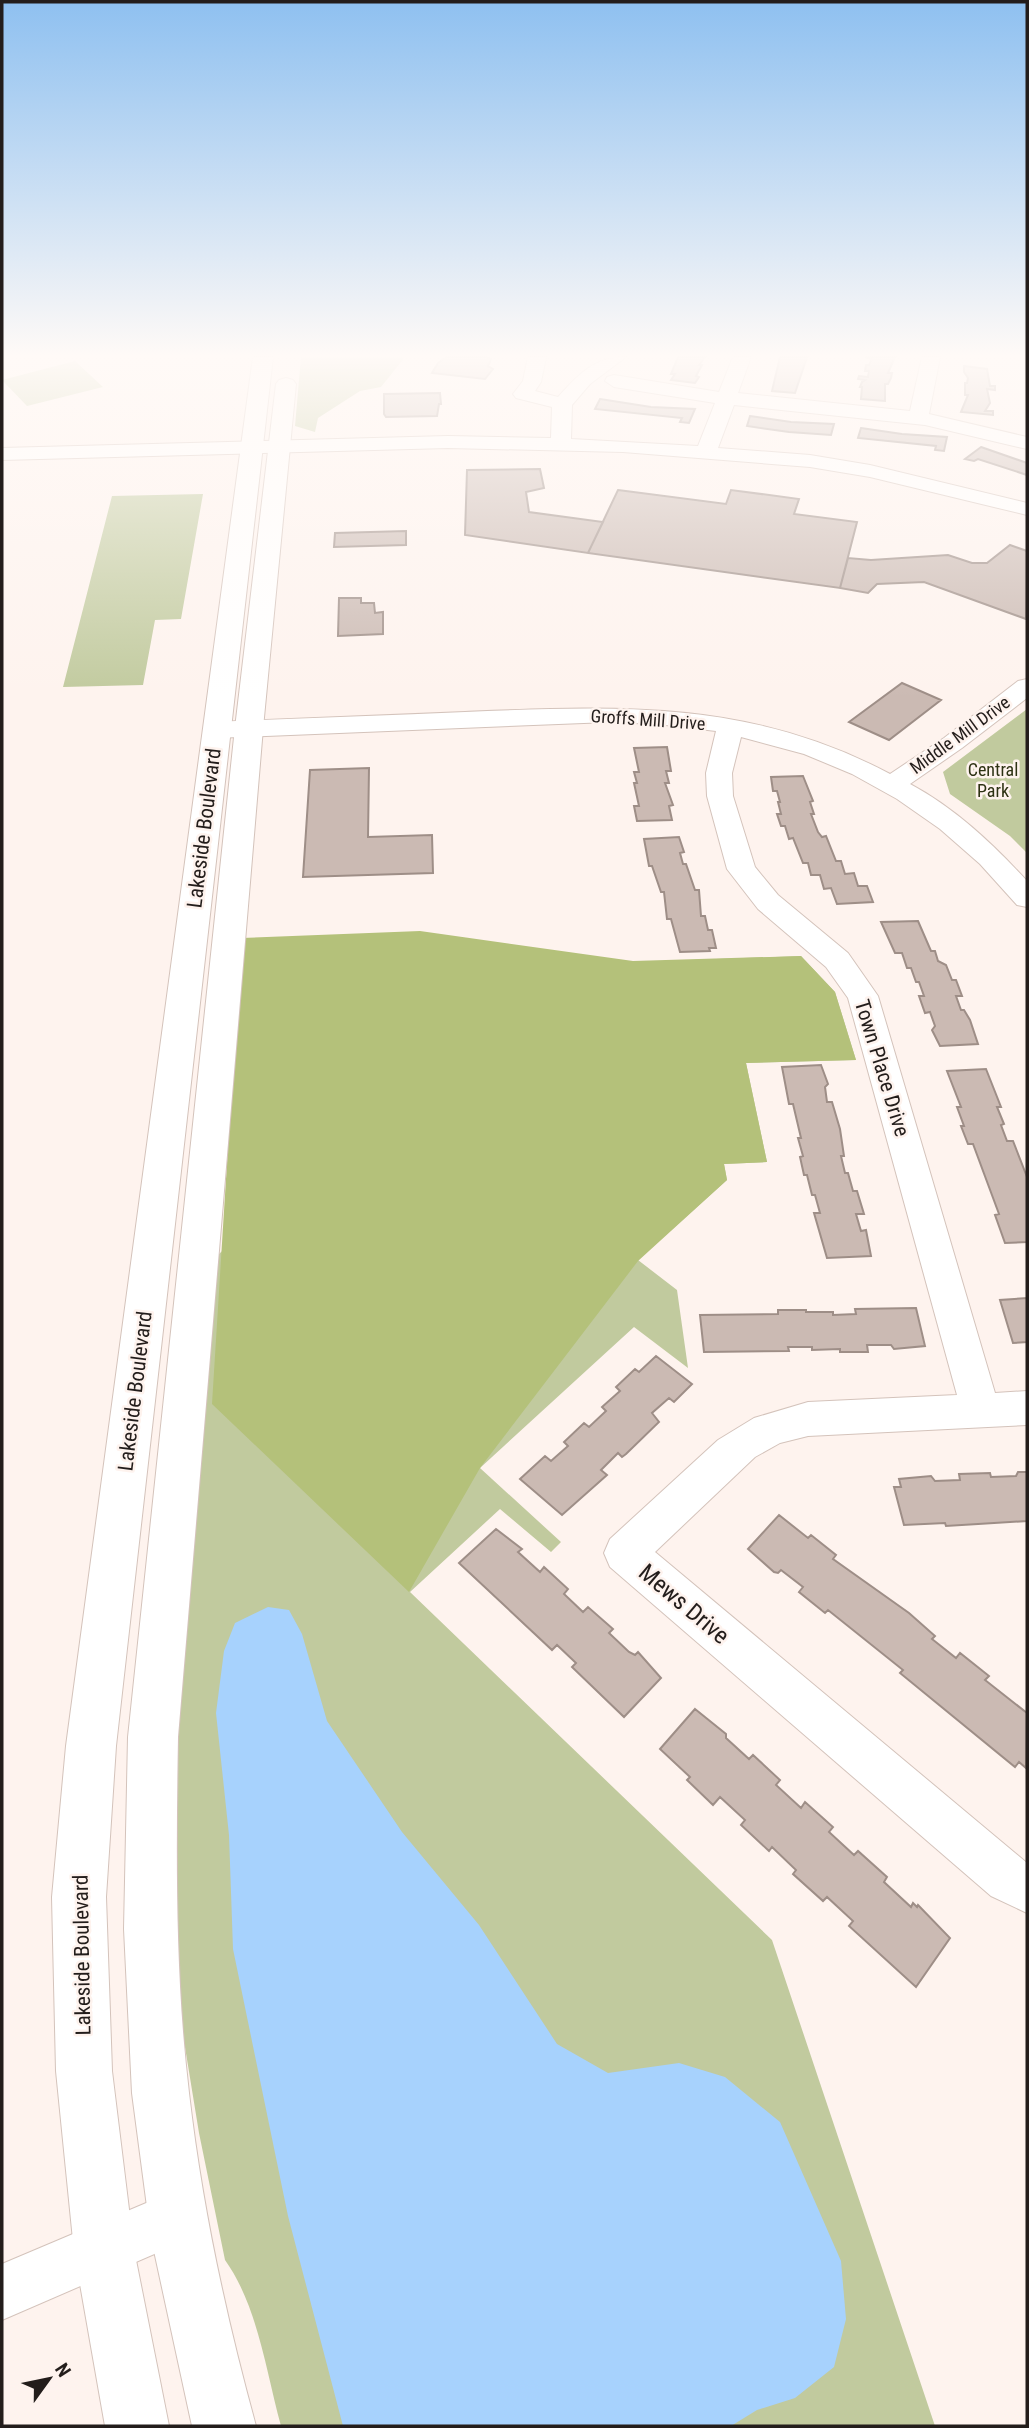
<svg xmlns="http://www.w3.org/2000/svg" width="1029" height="2428" font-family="'Roboto Condensed',sans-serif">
<rect width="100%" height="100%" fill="#fef3ee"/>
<!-- green -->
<path fill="#c1ca9e" d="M301 357H405L381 387 360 391 318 418 315 432 295 426Z
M75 361 103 387 27 406 2 380Z
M203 494 181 619 155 620 143 685 63 687 112 496Z
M1027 709V853L1010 836 950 794 943 772Z
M801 956 835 992 856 1060 746 1063 767 1162 724 1164 727 1180 638 1260 677 1290 688 1368 634 1327 480 1468 561 1542 551 1552 500 1509 410 1592 772 1940 935 2426H281C266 2372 258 2306 225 2260L199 2133 184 2041 176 1953V1716L219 1254 526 966Z"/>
<!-- forest -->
<path fill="#b4c17a" d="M420 931 633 961 801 956 835 992 856 1060 746 1063 767 1162 724 1164 727 1180 638 1261 480 1468 409 1592 212 1404 241 938Z"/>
<!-- water -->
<path fill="#a7d2fd" d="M268 1607 289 1610 302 1634 327 1721 402 1832 479 1925 557 2044 608 2073 679 2063 725 2077 780 2122 841 2261 846 2319 834 2367 795 2398 757 2410 731 2426H343L288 2216 233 1949 229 1835 216 1713 224 1651 235 1623Z"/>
<!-- building -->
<path fill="#cbbab3" stroke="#9e8e87" stroke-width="2" d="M447 357H486L491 359 488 366 493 369 485 379 432 373 438 363Z
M678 357H705L699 365H702L696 376 699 377 695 383 671 380 675 374H671Z
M780 357H807L795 393 772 391Z
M895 357 888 373H892L891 378 888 384H885V401L861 399 862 387H860L862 382 865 380 858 379 859 376 868 377 869 371H865L866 365H869L872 359 865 357Z
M964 366 987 369 990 386H995V390L987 389 990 403 985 411H993V415L961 412 968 395H965V383H967L968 378 964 372Z
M440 393 441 404H439L437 416 386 417 384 414V394Z
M600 399 651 407 695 409 689 423 680 422 682 418 595 409Z
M750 416 791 422 834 424 831 435 789 432 747 426Z
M861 428 902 434 947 437 944 451 935 450 936 446 858 438Z
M981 447 1027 463V475L978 459 974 461 965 459Z
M540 469 544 488 526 492 529 512 603 522 588 553 465 535 467 470Z
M618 490 726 504 731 490 799 499 794 514 857 522 840 588 588 553Z
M406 531V545L334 547 335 533Z
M1010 545 1027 551 1026 619 924 582 877 584 868 593 840 588 848 558 871 560 948 555 972 563H987Z
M339 598H361V603H374L375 613 383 612V634L338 636Z
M902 683 941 700 889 740 849 722Z
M667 747 671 771H666L669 783H665L673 805 669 806 672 820 637 821 634 806H639L634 783H637L634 772H639L634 748Z
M369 768 368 837 432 835 433 873 303 877 310 770Z
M803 776 813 801 810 802 814 814H811L818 832 822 837 826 836 836 861H841L845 874 854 873 858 886H867L873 902 837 904 831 888 824 889 820 875H811L808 863H803L793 838 789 839 785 826H781L777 814H781L778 802H780L777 791H773L771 777Z
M679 837 684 852 680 853 683 864H686L695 890H699L701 916H705L708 930H712L716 948H709L710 951 680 952 671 919H667L664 892H661L652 866H649L644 839Z
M918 921 931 951H935L938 961 946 965 952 980H956L962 996H956L961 1010H964L970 1020 978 1044 940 1046 932 1030 935 1026 930 1012 925 1013 919 996H924L919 982H916L911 968H907L902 953H895L881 922Z
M821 1065 828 1084 825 1087 827 1102H832L840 1129 844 1156H841L845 1173H848L853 1191H857L864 1214H856L861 1231 866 1230 871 1256 827 1258 814 1213H820L815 1195H812L807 1175H804L800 1157 803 1156 798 1138H801L793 1104H789L782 1067Z
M986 1069 1001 1107H997L1004 1124 1001 1125 1007 1141H1013L1027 1177V1242L1005 1243 995 1215 999 1214 973 1144H968L961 1126H964L957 1107H961L947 1071Z
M1027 1298V1342L1013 1343 1000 1300Z
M916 1308 925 1346 894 1349 891 1345H867L868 1352H840V1349L812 1350V1347H788L789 1351 704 1352 700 1315 778 1314V1310H806V1312H833V1315L856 1314 855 1309Z
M656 1356 692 1384 674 1402 669 1398 652 1413 659 1422 626 1454 622 1457 618 1453 601 1470 607 1475 562 1515 520 1479 545 1456 551 1461 568 1446 564 1442 584 1423 589 1427 606 1411 602 1407 620 1391 616 1387 635 1369 639 1372Z
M1018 1472H1027V1521L946 1526 945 1523 904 1525 894 1487H901L899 1479 931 1476 935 1481 960 1480 959 1474 990 1473 991 1477 1016 1476Z
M779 1515 808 1538 811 1535 836 1555 833 1559 909 1613 935 1636 932 1639 956 1658 960 1653 989 1676 985 1680 1027 1713 1026 1768 1019 1762 1015 1767 900 1673 903 1670 828 1610 825 1613 799 1592 803 1587 781 1570 778 1573 774 1572 748 1549Z
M496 1529 522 1549 518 1552 540 1572 544 1567 568 1589 564 1594 583 1612 588 1607 613 1629 609 1633 629 1652 635 1655 638 1652 661 1678 624 1717 572 1667 576 1663 557 1645 552 1650 459 1563Z
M695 1709 726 1734V1738L749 1759 753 1755 780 1780 776 1785 801 1808 805 1802 833 1827 829 1832 854 1855 858 1851 887 1877 884 1882 911 1907 913 1903 917 1907 918 1905 950 1938 916 1987 849 1926 853 1921 827 1897 823 1901 793 1874 796 1870 772 1847 769 1851 741 1825 745 1820 720 1797 713 1805 687 1780 690 1777 660 1749Z"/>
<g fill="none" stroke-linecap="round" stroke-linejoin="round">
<!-- minor casing -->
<g stroke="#d4c3bb" stroke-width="2">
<path id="minor" d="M528 357H546L541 382 535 391 558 397C579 374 594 357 626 357L590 384 572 405 571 439 698 446 715 403 614 387 605 381 607 377 614 375 719 392 733 357H751L738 393 910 411 922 357H940L929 414 1027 437V449L925 425 734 405 718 448 810 455 870 465 1027 503V515L870 477 810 467 623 452 448 448 2 460V448L448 436 551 438 552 407 516 398 513 394 523 381Z
M1027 679V698L962 748 910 784C955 808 993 844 1027 881V907L1017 905 980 864 940 829 897 799 852 774 804 754 741 737 732 773 733 796 755 867 778 895 848 953 878 996 995 1393 1027 1391V1425L808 1436 780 1443 755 1457 655 1552 1027 1863V1913L991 1896 610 1567 604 1553 610 1539 718 1440 754 1418 808 1402 957 1395 848 998 826 967 758 909 727 869 707 796 706 773 716 731 657 724 609 722 216 738 207 735 203 730 207 725 216 722C299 718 382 716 465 712 617 706 750 699 890 774L944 738 1018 681Z
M177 2190 196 2198 204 2217 196 2236 2 2320V2264Z"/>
</g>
<!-- major casing -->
<g stroke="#d4c3bb" stroke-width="2">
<path id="major" d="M253 357H273L116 1746 106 1897 112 2071 134 2250 169 2426H105L74 2250 56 2071 52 1897 66 1746Z
M286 378 293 380 296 384 263 728 178 1737C176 1856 175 1975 189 2093 202 2206 226 2317 256 2426H192L151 2237 132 2093 124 1929 128 1737 235 728 276 384 279 380Z"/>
</g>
<!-- minor -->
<use href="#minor" fill="#fff" fill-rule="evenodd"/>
<!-- major -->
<use href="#major" fill="#fff" fill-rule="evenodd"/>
</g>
<!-- sky -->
<linearGradient id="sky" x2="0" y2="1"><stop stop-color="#8ec0f0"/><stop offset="0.51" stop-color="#fffaf7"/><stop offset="1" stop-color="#fffaf7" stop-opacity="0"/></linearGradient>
<rect width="1029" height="697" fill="url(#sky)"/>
<g text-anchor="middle" stroke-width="5" stroke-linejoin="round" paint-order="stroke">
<!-- far-street labels -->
<g font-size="18" fill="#231d1b" stroke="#fef3ee">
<text transform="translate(648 720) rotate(4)" y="6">Groffs Mill Drive</text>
<text transform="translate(960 735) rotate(-36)" y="6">Middle Mill Drive</text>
</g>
<!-- far-park labels -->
<g font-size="18" fill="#2d3213" stroke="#fef3ee">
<text x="993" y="776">Central<tspan x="993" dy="21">Park</tspan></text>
</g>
<!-- street labels -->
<g font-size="21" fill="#231d1b" stroke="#fef3ee">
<text transform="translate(204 828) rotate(-83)" y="7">Lakeside Boulevard</text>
<text transform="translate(882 1068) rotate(73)" y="7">Town Place Drive</text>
<text transform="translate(135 1391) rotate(-83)" y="7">Lakeside Boulevard</text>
<text transform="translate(82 1955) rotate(-91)" y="7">Lakeside Boulevard</text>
</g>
<!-- near-street labels -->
<g font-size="24" fill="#231d1b" stroke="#fef3ee">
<text transform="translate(684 1604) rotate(40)" y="8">Mews Drive</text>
</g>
</g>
<!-- border -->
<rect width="1029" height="2428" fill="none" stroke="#231d1b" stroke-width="7"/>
<!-- north arrow -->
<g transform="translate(49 2379) rotate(57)" stroke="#fef3ee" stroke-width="5" paint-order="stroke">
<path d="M0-5L12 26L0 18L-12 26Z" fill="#231d1b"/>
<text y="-10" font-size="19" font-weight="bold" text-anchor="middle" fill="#231d1b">N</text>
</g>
</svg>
